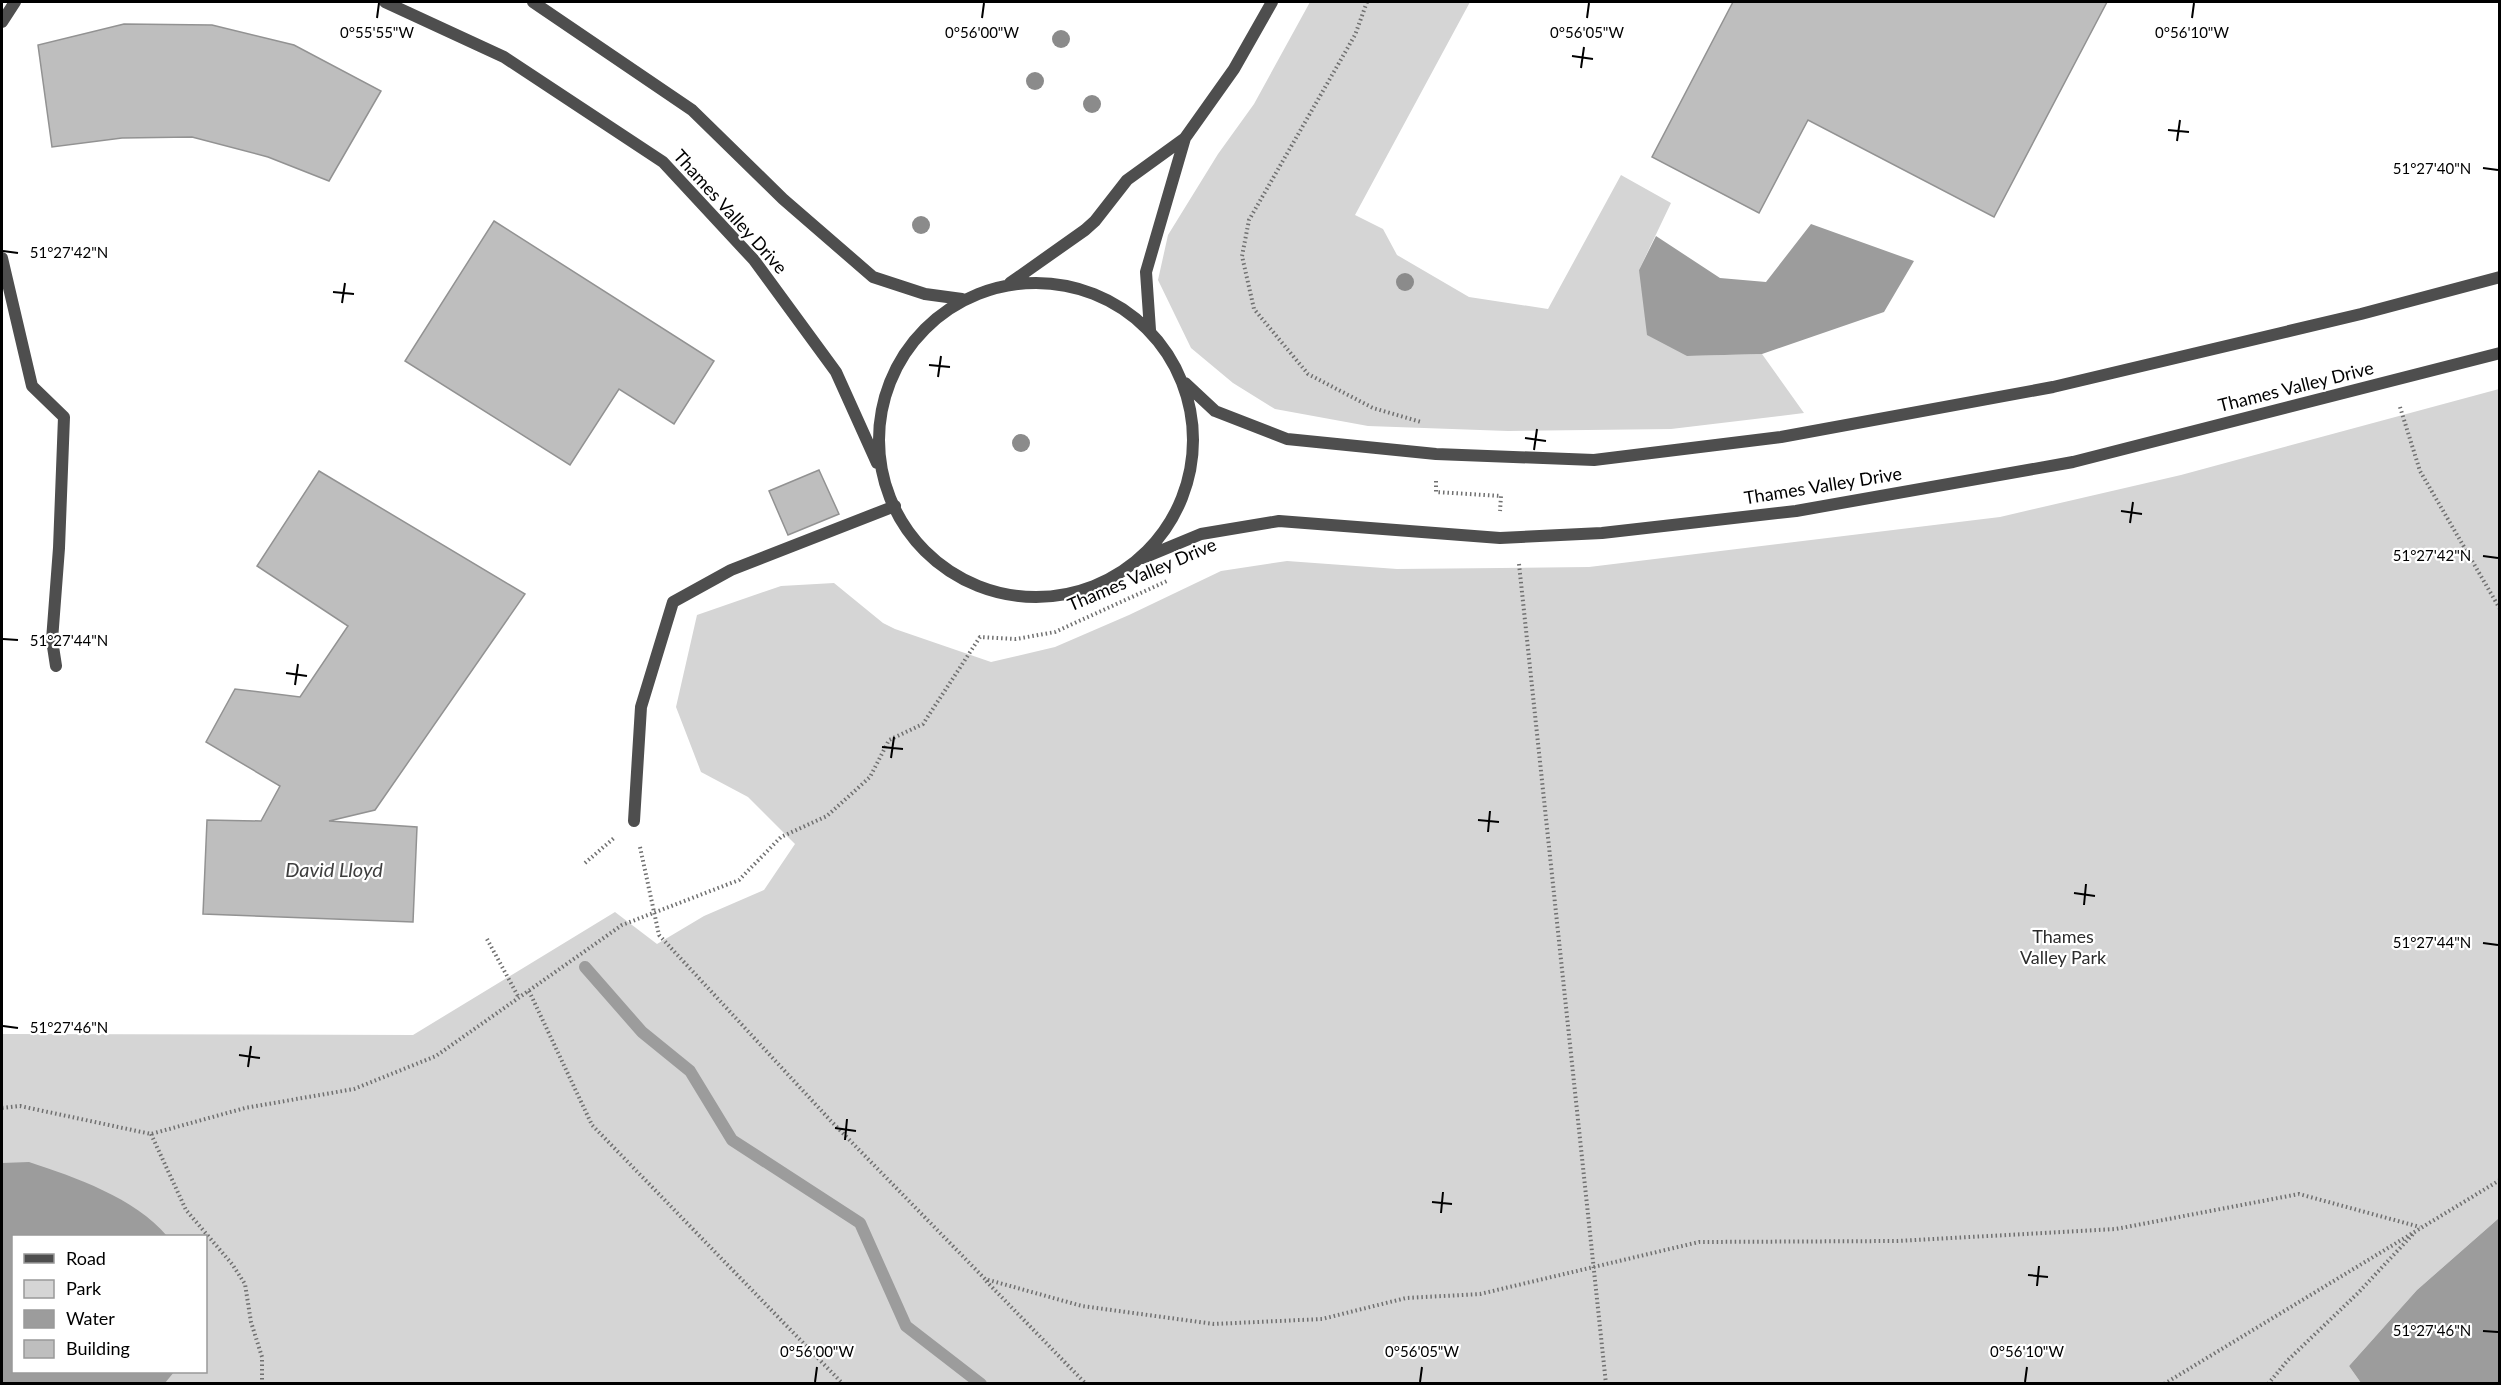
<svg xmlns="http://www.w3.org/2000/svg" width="2501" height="1385" font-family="Lato,sans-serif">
<rect width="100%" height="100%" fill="#fff"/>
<!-- green -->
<path fill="#d5d5d5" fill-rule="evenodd" d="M1310 2H1470L1355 215 1383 229 1397 255 1469 297 1548 309 1621 175 1671 203 1639 270 1687 356 1762 354 1804 413 1671 429 1508 431 1368 426 1275 409 1233 383 1191 348 1158 280 1168 235 1218 154 1254 104Z
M2499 389V1218L2417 1290 2349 1366 2361 1383 2 1384V1034L413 1035 615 912 657 944 704 916 764 890 795 844 748 797 701 772 676 707 697 615 781 586 834 583 883 623 895 629 991 662 1055 647 1129 615 1221 571 1287 561 1397 569 1589 567 2000 517 2181 475ZM14 1236H206V1372H14Z"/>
<!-- water -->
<path fill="#9c9c9c" d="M1811 224 1914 261 1884 312 1762 354 1687 356 1647 335 1639 270 1656 236 1720 278 1766 282Z
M29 1162C75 1177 135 1198 167 1236H14V1372H174L165 1383H2V1163Z
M2499 1218V1383H2361L2349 1366 2417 1290Z"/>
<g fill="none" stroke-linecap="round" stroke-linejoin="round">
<!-- stream -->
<path stroke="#9c9c9c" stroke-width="12" d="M585 967 642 1032 690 1071 732 1140 860 1223 906 1326 981 1384"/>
</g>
<!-- building -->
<path fill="#bebebe" stroke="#929292" stroke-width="1.5" d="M1733 2H2107L1994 217 1808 120 1759 213 1652 157Z
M124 24 212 25 294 45 381 91 329 181 268 157 192 137 122 138 52 147 38 45Z
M494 221 714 361 674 424 619 389 570 465 405 361Z
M819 470 839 514 788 535 769 491Z
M319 471 525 594 375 810 329 821 417 827 413 922 203 914 207 820 261 821 280 786 206 742 235 689 300 697 348 626 257 566Z"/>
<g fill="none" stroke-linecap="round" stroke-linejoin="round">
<!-- path -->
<path stroke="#707070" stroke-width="4" stroke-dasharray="1.5 3" stroke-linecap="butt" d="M1367 2 1355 35 1249 220 1242 256 1254 309 1308 374 1373 408 1421 422
M2400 407 2420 471 2500 609
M1436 481V492L1501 496 1500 511
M1519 564 1606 1384
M640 847 659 935 830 1120 985 1279 1082 1306 1214 1324 1322 1319 1406 1298 1480 1294 1699 1242 1898 1241 2116 1229 2299 1194 2420 1227
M585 863 614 838
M487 939 519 998
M529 991 592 1125 843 1384
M2 1108 20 1106 151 1134 245 1108 354 1089 436 1056 622 925 739 880 781 837 827 816 870 777 889 740 923 724 980 637 1016 639 1055 632 1167 581
M151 1134 186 1210 232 1264 245 1284 251 1322 262 1357V1384
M986 1281 1086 1384
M2164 1384 2500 1180
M2268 1384 2288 1360 2358 1293 2415 1232"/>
<!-- lane -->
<path stroke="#4e4e4e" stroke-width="12" d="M2 258 32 386 64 417 59 548 52 640 56 666
M634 821 641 707 673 602 731 570 895 506"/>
<!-- street -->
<path stroke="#4e4e4e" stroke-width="12" d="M385 2 504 57 663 162 754 260 836 372 877 463
M533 2 692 110 783 199 873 277 925 294 962 299
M2 22 15 2
M879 440a157 157 0 1 1 314 0a157 157 0 1 1-314 0Z
M1010 283 1085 230 1095 221 1127 180 1185 138
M1150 330 1146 272 1185 138 1234 69 1272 2
M1185 383 1215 411 1287 439 1436 454 1594 460 1781 437 2053 387 2361 314 2500 277
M1143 558 1201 534 1279 521 1500 538 1602 533 1796 511 2073 462 2500 353"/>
</g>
<!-- trees -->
<g fill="#8b8b8b">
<circle cx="1061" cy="39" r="9"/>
<circle cx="1035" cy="81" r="9"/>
<circle cx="1092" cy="104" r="9"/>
<circle cx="921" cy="225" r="9"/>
<circle cx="1405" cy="282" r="9"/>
<circle cx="1021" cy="443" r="9"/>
</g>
<!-- ticks -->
<path fill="none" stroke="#000" stroke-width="2" d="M377 18 379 3M982 18 984 3M1587 18 1589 3M2192 18 2194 3M1572 56 1593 59M1581 68 1584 47M2168 130 2189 132M2177 141 2180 120M2483 168 2498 170M3 251 18 253M333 292 354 294M342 303 345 283M929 365 950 367M938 377 941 356M1525 438 1546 441M1534 450 1537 429M2121 511 2142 514M2130 523 2133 502M2483 556 2498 558M3 639 18 640M286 673 307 676M295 685 298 664M882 747 903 749M891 758 894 737M1478 820 1499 822M1488 832 1490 811M2074 893 2095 896M2084 905 2086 884M2483 943 2498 945M3 1026 18 1028M239 1055 260 1058M248 1067 251 1046M835 1128 856 1131M845 1140 847 1119M1432 1202 1452 1204M1441 1213 1443 1192M2028 1275 2048 1277M2037 1286 2039 1266M2483 1331 2498 1332M815 1382 817 1367M1420 1382 1422 1367M2025 1382 2027 1367"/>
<g text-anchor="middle" stroke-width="4.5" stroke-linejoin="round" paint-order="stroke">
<!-- street labels -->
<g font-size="18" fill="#000" stroke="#fff">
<text transform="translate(730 212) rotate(48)" y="6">Thames Valley Drive</text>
<text transform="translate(2296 387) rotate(-14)" y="6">Thames Valley Drive</text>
<text transform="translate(1823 486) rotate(-9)" y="6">Thames Valley Drive</text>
<text transform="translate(1142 575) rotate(-23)" y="6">Thames Valley Drive</text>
</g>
<!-- park labels -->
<g font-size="18" fill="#2c2c2c" stroke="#fff">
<text x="2063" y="943">Thames<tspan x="2063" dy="21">Valley Park</tspan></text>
</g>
<!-- water labels -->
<g font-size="20" font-style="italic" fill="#3d3d3d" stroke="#fff">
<text x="334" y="877">David Lloyd</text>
</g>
</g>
<g font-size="15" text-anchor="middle" fill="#000" stroke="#fff" stroke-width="4.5" stroke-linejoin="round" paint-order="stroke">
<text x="377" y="38">0°55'55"W</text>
<text x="982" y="38">0°56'00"W</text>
<text x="1587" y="38">0°56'05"W</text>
<text x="2192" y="38">0°56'10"W</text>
<text x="2432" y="174">51°27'40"N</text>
<text x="69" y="258">51°27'42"N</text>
<text x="2432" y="561">51°27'42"N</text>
<text x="69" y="646">51°27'44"N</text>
<text x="2432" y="948">51°27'44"N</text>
<text x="69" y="1033">51°27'46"N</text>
<text x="2432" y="1336">51°27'46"N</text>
<text x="817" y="1357">0°56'00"W</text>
<text x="1422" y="1357">0°56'05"W</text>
<text x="2027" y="1357">0°56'10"W</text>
</g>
<!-- border -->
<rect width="2501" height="1385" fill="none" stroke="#000000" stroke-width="6"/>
<!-- legend -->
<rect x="12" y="1235" width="195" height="138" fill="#ffffff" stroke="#999999" stroke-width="1.5"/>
<rect x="24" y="1254" width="30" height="9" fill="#4e4e4e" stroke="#999999" stroke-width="1.5"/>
<text x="66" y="1265" font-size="18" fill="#000000">Road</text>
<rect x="24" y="1280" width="30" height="18" fill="#d5d5d5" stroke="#999999" stroke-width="1.5"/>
<text x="66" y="1295" font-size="18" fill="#000000">Park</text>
<rect x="24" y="1310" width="30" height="18" fill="#9c9c9c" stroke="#999999" stroke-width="1.5"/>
<text x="66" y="1325" font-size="18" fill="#000000">Water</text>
<rect x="24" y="1340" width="30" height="18" fill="#bebebe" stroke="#999999" stroke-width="1.5"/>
<text x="66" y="1355" font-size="18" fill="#000000">Building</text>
</svg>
